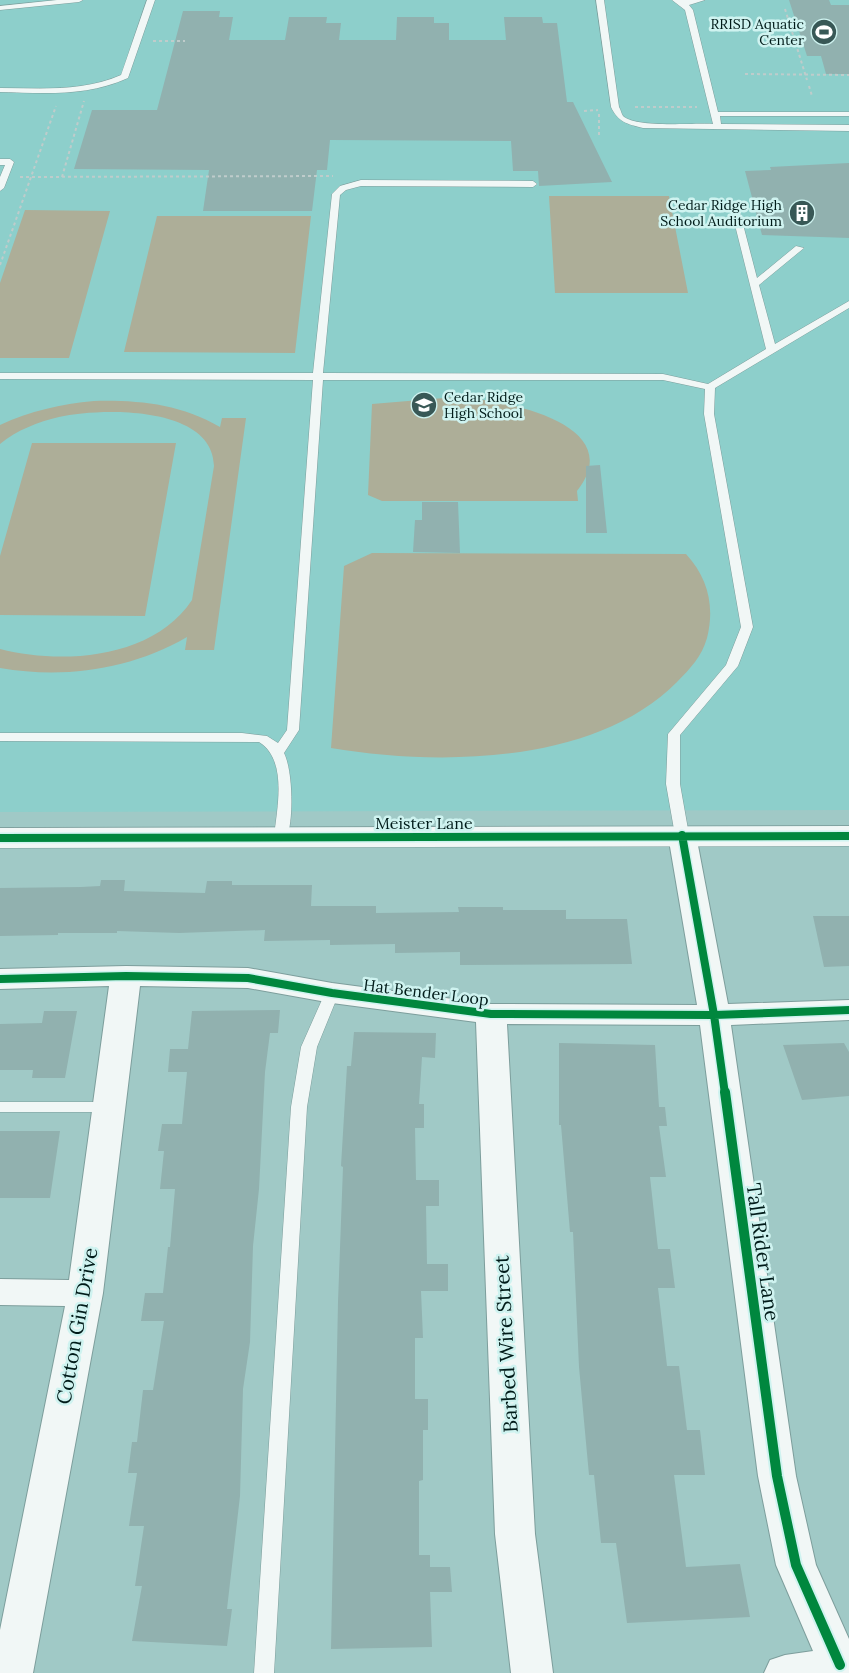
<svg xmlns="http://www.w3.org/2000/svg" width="849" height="1673" font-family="Lora,serif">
<rect width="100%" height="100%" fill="#a0c9c6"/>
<!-- built -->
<path fill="#8dcfcb" d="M0 0H849V810L0 812Z"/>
<!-- green -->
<path fill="#adae98" d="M549 196H669L688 293H555Z
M25 210 110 211 69 358H0V283Z
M157 216H311L295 353 124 352Z
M456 397C499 399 631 422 577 491L578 501H382L368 495 372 404Z
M94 401C139 400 180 404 220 427L222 418H246L214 650H185L187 637C130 670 64 679 0 668V649C62 665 153 659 192 600L214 466C213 405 100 408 59 417 38 422 17 430 0 444V425C30 411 61 404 94 401Z
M32 443H176L145 616 0 615V556Z
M372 553 686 554C708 578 715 606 707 638 702 656 690 669 677 682 595 765 438 766 331 748L344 566Z"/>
<!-- building -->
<path fill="#91b1af" d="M789 0H829L831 5H849V74H826L821 56H807Z
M183 11H220L219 17H233L229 40H285L289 17H327L326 23H341L339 40H396L397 17H434V23H449V40H506L504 17H542L543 23H557L567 102H573L612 182 539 186 538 171H513L511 141 330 140 327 170H317L312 211H203L209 170 74 169 92 110H157Z
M849 163V238L762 235 745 171 771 170 770 167Z
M600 465 607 533H586V466Z
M422 502H458L460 553 413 552 415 520H422Z
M101 880H125L124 891 205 893 207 881H232V885H312L311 906H376V913L459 912 458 907H503V910H566V919H627L632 964 460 965V952L395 953V944L330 945V940L264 941 265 930 179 933 117 931V933H58V935L0 936V888L81 887 100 886Z
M813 916H849V966L824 967Z
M280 1010 278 1033H270L265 1072 259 1189 253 1246 250 1342 243 1389 240 1496 227 1609H232L227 1646 132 1641 142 1586H135L144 1526H129L137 1473H128L132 1442H137L143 1390H153L164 1321H141L145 1293H163L168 1247H170L175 1189H160L164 1151H158L162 1124H182L187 1072H168L170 1049H188L192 1011Z
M44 1011H77L65 1078H32L33 1070H0V1024L42 1023Z
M354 1032 436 1033 435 1058 422 1057 419 1104H424V1128H415L416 1180H439V1206H426L427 1264H448V1291H421L423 1338H415V1399H428V1430H423V1480L419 1481V1555H430V1567H450L452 1592H430L432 1647 331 1649 338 1302 343 1167 341 1166 347 1066H351Z
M559 1043 655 1045 659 1107H665L667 1126H659L666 1177H650L658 1249H670L675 1288H658L667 1366H679L687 1430H700L705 1475H674L686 1567 740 1564 750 1617 627 1623 616 1543H601L594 1475H589L579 1367 573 1232H570L561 1125H559Z
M844 1043 849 1052V1096L802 1100 783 1045Z
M0 1131H60L50 1198H0Z"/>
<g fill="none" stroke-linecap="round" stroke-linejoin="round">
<!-- lane casing -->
<g stroke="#7d9e9c" stroke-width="1">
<path id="lane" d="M57 0H83L79 2 0 10V6Z
M147 0H155L128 78C86 97 44 93 0 92V88C42 88 82 92 121 75Z
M596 0H604L619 107C621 110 621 113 623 116 635 128 695 123 713 124L685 10 672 0H705L689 5 693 10 718 112H849V116H720L721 124 849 125V131L643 128C627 124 618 122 611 107Z
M0 159H10L14 162 4 188 0 191V177L5 165H0Z
M361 180 533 181 537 184 533 187 361 186 346 190 340 195 323 373 663 374 708 384 766 349 731 209 735 206 739 209 757 278 796 246 804 248 759 285 775 344 849 301V308L715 388 714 414 753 627 738 666 680 735V784L689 835 687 838 682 839 675 835 666 784 668 734 726 665 741 627 704 414 705 389 663 380H323L299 730 284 753C293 771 294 822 286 840H276L274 837C277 808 288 760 259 742L0 741V733H242L267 736 278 743 287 730 313 380 0 379V373H313L332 194 340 186Z
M332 988 339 993 317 1047 307 1107 274 1673H254L291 1107 301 1047 325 993Z
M0 1102H108L113 1103 116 1107 113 1111 108 1112H0Z"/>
</g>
<!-- street casing -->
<g stroke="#7d9e9c" stroke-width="2">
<path id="street" d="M682 826 692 829 696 835 728 1004 849 1000V1020L731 1025 796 1476 816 1565 849 1639V1673H764L770 1660 785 1655 813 1651 776 1565 758 1476 700 1025 507 1024 535 1534 553 1673H511L495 1534 476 1022 332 1003 248 988 140 986 103 1293 33 1673H0V1630L65 1306 0 1305V1279L69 1280 109 986 0 989V969L126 966 248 968 332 983 491 1004 697 1005 668 835 672 829Z"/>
</g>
<!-- secondary casing -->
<g stroke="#7d9e9c" stroke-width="1">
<path id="secondary" d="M849 826V846L0 848V828Z"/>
</g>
<!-- path -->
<path stroke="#bfcccb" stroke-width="2" stroke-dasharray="3 3" stroke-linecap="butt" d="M785 9 807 80
M153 41H185
M745 74 849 75
M809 86 812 96
M635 107H697
M584 111 598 110
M599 114V136
M20 177 333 176
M62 177 84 101
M0 265 56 106"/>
<!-- lane -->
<use href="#lane" fill="#f1f7f6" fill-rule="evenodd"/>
<!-- street -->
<use href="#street" fill="#f1f7f6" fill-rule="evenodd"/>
<!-- secondary -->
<use href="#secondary" fill="#f1f7f6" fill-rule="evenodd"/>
<!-- cycleway-far1 casing -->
<g stroke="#cff3f0" stroke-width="11">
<path id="cycleway-far1" d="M682 835 714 1015 725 1094
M0 838 849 836
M0 979 126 976 248 978 332 993 491 1014 714 1015 849 1010"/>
</g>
<!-- cycleway casing -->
<g stroke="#cff3f0" stroke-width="14">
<path id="cycleway" d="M725 1092 777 1476 796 1565 840 1665"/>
</g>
<!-- cycleway-far1 -->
<use href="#cycleway-far1" stroke="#00873e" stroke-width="8"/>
<!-- cycleway -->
<use href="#cycleway" stroke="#00873e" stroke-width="10"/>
</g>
<!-- icons -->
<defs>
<g id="stadium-disc" transform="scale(1.35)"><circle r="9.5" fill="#385856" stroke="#cff3f0"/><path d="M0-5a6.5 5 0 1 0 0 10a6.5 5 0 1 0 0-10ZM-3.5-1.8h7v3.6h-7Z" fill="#fff"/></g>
<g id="building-disc" transform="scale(1.35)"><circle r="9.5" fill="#385856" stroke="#cff3f0"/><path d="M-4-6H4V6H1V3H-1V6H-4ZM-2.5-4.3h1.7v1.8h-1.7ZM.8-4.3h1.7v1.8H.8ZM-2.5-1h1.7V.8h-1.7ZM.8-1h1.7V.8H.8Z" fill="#fff"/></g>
<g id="school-disc" transform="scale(1.35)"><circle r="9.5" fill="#385856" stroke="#cff3f0"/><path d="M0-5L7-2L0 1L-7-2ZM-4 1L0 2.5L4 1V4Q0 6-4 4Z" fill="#fff"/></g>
</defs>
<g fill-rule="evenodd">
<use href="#stadium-disc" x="824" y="32"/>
<use href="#building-disc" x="802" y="213"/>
<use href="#school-disc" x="424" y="405"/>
</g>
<g text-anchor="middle" stroke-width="5" stroke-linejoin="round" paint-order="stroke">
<!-- far-poi labels -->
<g font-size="14" fill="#001b19" stroke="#cff3f0" text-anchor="end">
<text x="804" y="29">RRISD Aquatic<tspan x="804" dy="16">Center</tspan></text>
<text x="782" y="210">Cedar Ridge High<tspan x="782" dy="16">School Auditorium</tspan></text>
<text x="444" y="402" text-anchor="start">Cedar Ridge<tspan x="444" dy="16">High School</tspan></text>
</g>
<!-- street labels -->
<g font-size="16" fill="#001b19" stroke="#cff3f0">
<text x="424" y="829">Meister Lane</text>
<text transform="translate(426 992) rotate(7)" y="6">Hat Bender Loop</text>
</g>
<!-- near-street labels -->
<g font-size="20" fill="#001b19" stroke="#cff3f0">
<text transform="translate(763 1252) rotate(82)" y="7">Tall Rider Lane</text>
<text transform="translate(77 1326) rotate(-80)" y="7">Cotton Gin Drive</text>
<text transform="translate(506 1344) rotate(-93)" y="7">Barbed Wire Street</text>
</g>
</g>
</svg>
